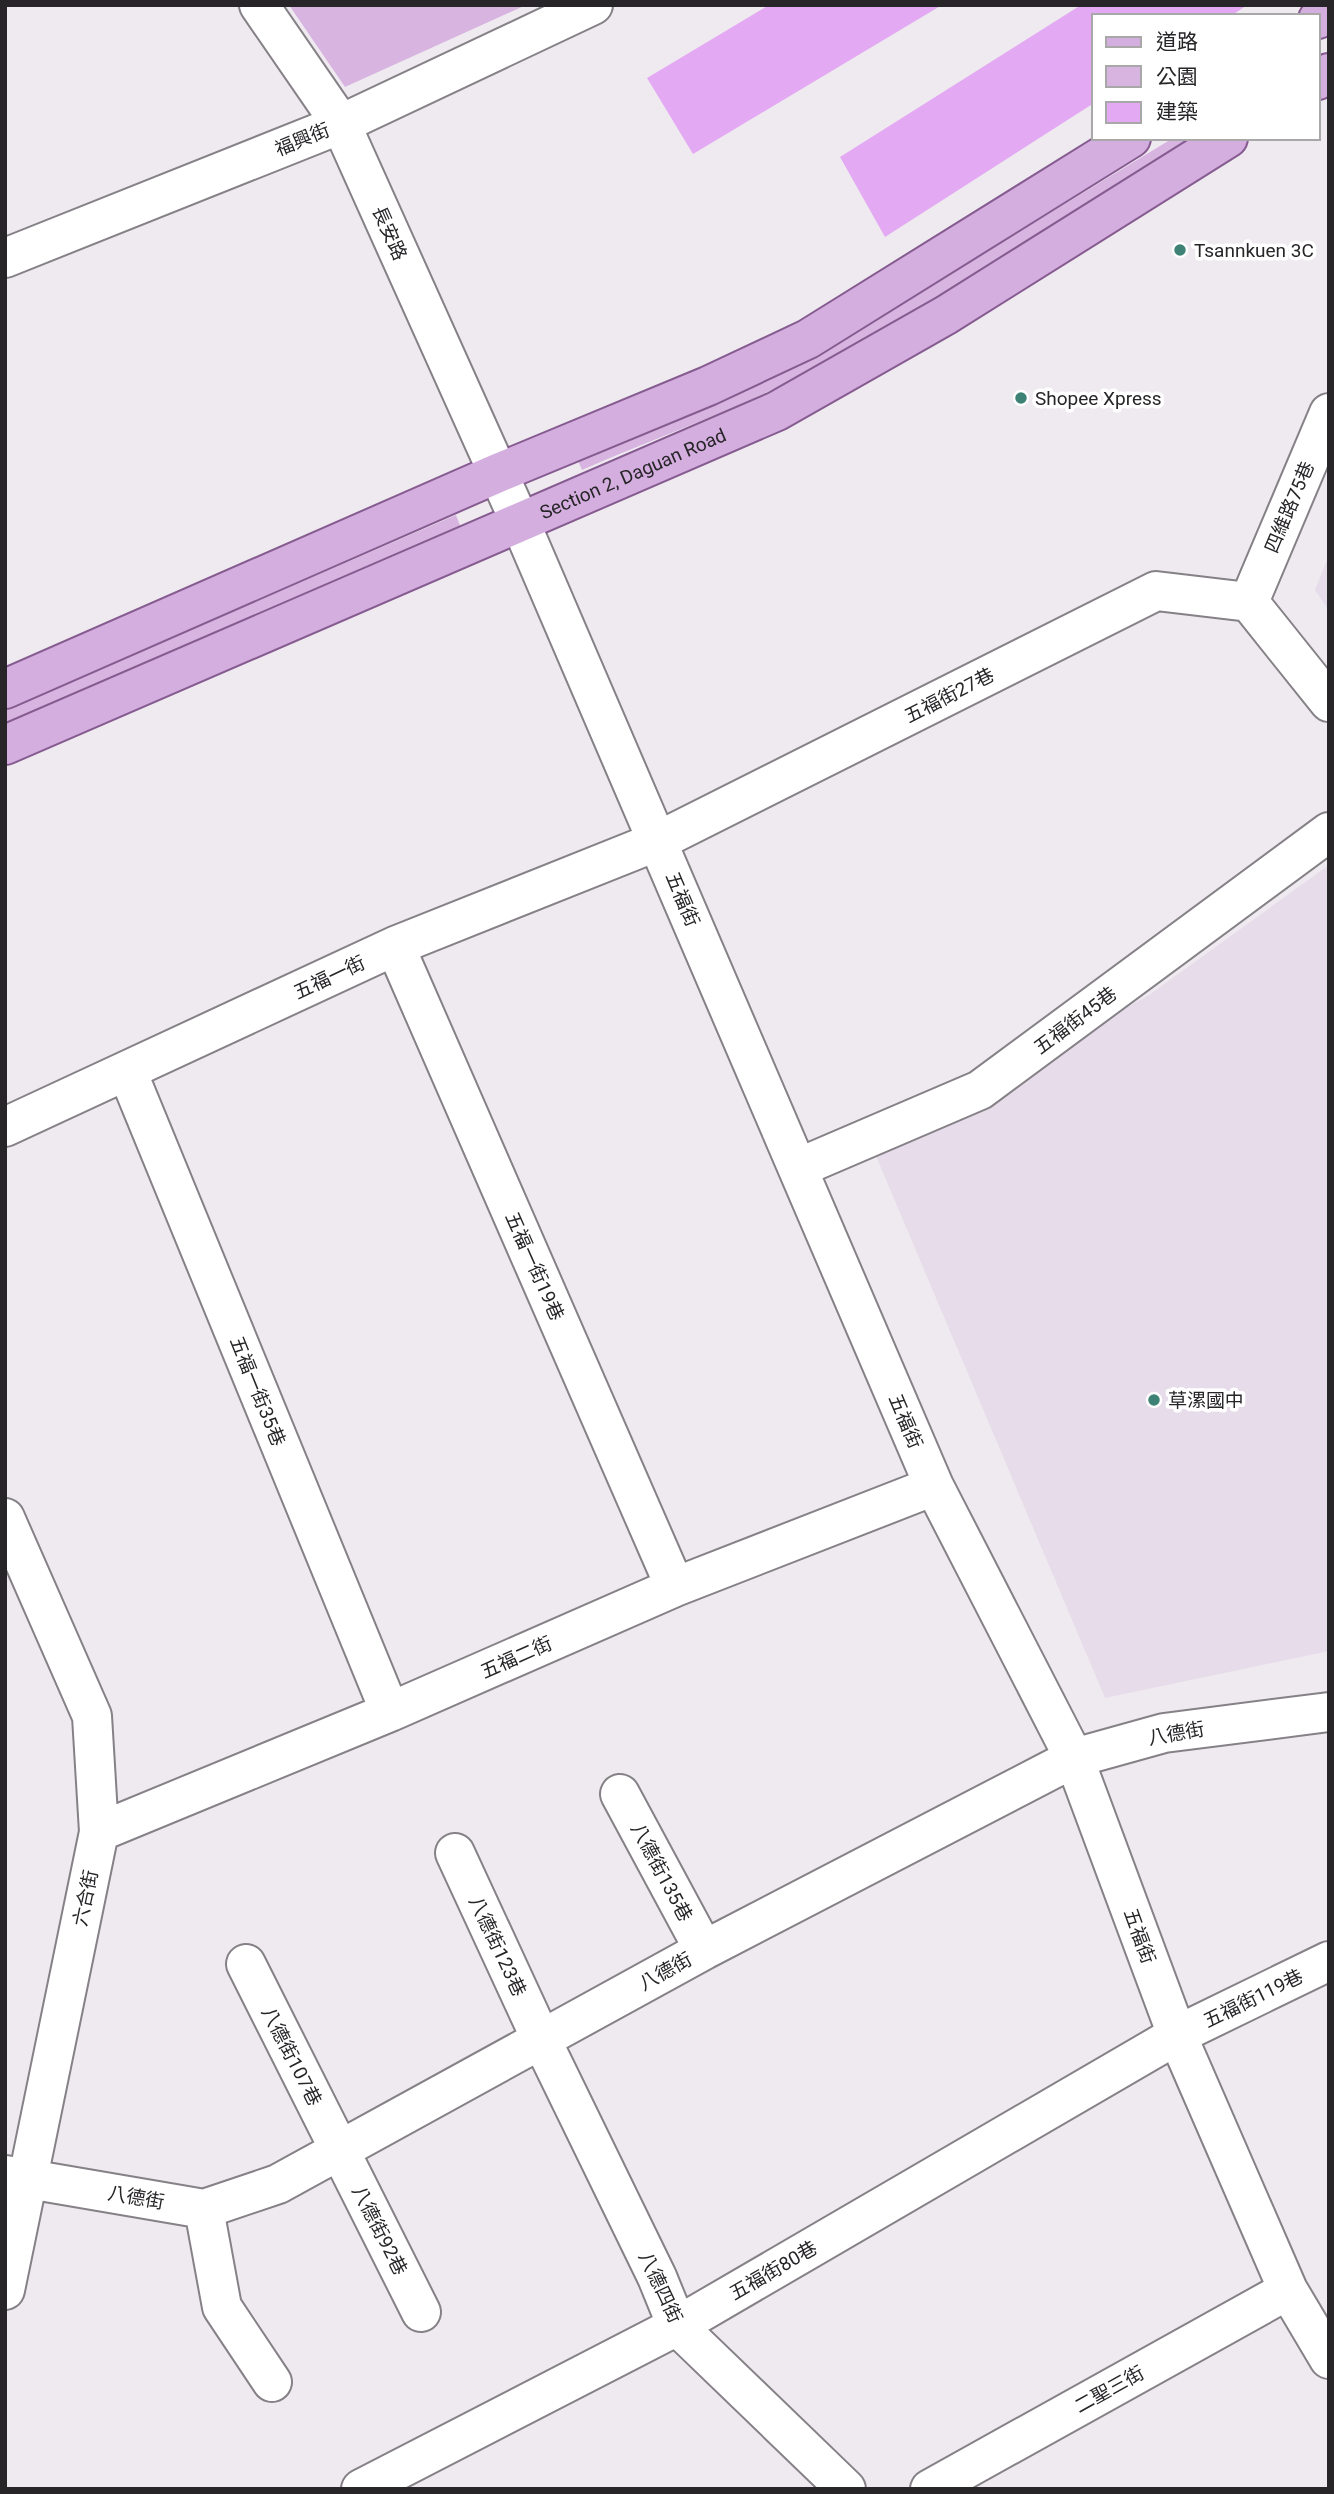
<svg xmlns="http://www.w3.org/2000/svg" width="1334" height="2494" font-family="Roboto,'Noto Sans TC',sans-serif">
<rect width="100%" height="100%" fill="#efeaf0"/>
<!-- built -->
<path fill="#e7ddea" d="M1329 555V611L1315 590Z
M1329 865V1651L1105 1698 873 1149 1149 995Z"/>
<!-- green -->
<path fill="#d8b5e1" d="M289 5H526L345 87Z
M1173 138H1190C1061 221 932 308 796 378 727 413 653 439 582 470L578 461 806 362Z
M456 515 461 528 5 724V710Z"/>
<!-- building -->
<path fill="#e3aaf3" d="M769 5H942L693 154 647 78Z
M1081 5H1247L1231 16H1094V103L885 237 840 157Z"/>
<g fill="none" stroke-linecap="round" stroke-linejoin="round">
<!-- minor casing -->
<g stroke="#858187" stroke-width="42">
<path id="minor" d="M259 5 341 124 520 522 934 1486 1074 1758 1177 2035 1288 2290 1329 2359
M5 258 341 124 593 5
M1249 602 1329 413
M1249 602 1329 702
M395 946 675 1587
M127 1071 390 1712
M5 1127 395 946 658 841 1156 591 1249 602
M798 1168 980 1090 1329 832
M5 1518 92 1716 99 1832 5 2290
M620 1794 704 1950
M99 1832 390 1712 675 1587 934 1486
M455 1853 541 2039 657 2277 677 2326 846 2489
M246 1964 421 2312
M5 2175 204 2209 278 2184 704 1950 1074 1758 1164 1733 1329 1712
M204 2209 222 2307 272 2382
M361 2489 677 2326 1177 2035 1329 1961
M930 2489 1288 2290"/>
</g>
<!-- major casing -->
<g stroke="#855b90" stroke-width="42">
<g id="major">
<path d="M1318 19 1329 12"/>
<path d="M1318 80 1329 73"/>
<path d="M5 689 498 473 708 386 808 339 1131 138"/>
<path id="s1" d="M5 745 777 411 946 315 1228 138"/>
</g>
</g>
<!-- minor -->
<use href="#minor" stroke="#fff" stroke-width="38"/>
<!-- major -->
<use href="#major" stroke="#d4aede" stroke-width="38"/>
</g>
<!-- markers -->
<g fill="#3e8275" stroke="#fff" stroke-width="2.5">
<circle cx="1180" cy="250" r="7"/>
<circle cx="1021" cy="398" r="7"/>
<circle cx="1154" cy="1400" r="7"/>
</g>
<g text-anchor="middle" stroke-width="7" stroke-linejoin="round" paint-order="stroke">
<!-- street labels -->
<g font-size="19" fill="#272528" stroke="#fff">
<text transform="translate(302 139) rotate(-22)" y="7">福興街</text>
<text transform="translate(390 233) rotate(66)" y="7">長安路</text>
<text dy="7" stroke="none"><textPath href="#s1" startOffset="684">Section 2, Daguan Road</textPath></text>
<text transform="translate(1289 507) rotate(-67)" y="7">四維路75巷</text>
<text transform="translate(949 695) rotate(-27)" y="7">五福街27巷</text>
<text transform="translate(683 899) rotate(67)" y="7">五福街</text>
<text transform="translate(329 977) rotate(-25)" y="7">五福一街</text>
<text transform="translate(1075 1020) rotate(-37)" y="7">五福街45巷</text>
<text transform="translate(535 1266) rotate(66)" y="7">五福一街19巷</text>
<text transform="translate(258 1391) rotate(68)" y="7">五福一街35巷</text>
<text transform="translate(906 1421) rotate(67)" y="7">五福街</text>
<text transform="translate(516 1657) rotate(-24)" y="7">五福二街</text>
<text transform="translate(1176 1733) rotate(-10)" y="7">八德街</text>
<text transform="translate(662 1872) rotate(62)" y="7">八德街135巷</text>
<text transform="translate(85 1898) rotate(-78)" y="7">六合街</text>
<text transform="translate(1140 1936) rotate(70)" y="7">五福街</text>
<text transform="translate(498 1946) rotate(65)" y="7">八德街123巷</text>
<text transform="translate(665 1971) rotate(-29)" y="7">八德街</text>
<text transform="translate(1253 1998) rotate(-26)" y="7">五福街119巷</text>
<text transform="translate(292 2056) rotate(63)" y="7">八德街107巷</text>
<text transform="translate(136 2197) rotate(10)" y="7">八德街</text>
<text transform="translate(380 2230) rotate(63)" y="7">八德街92巷</text>
<text transform="translate(773 2270) rotate(-30)" y="7">五福街80巷</text>
<text transform="translate(661 2287) rotate(65)" y="7">八德四街</text>
<text transform="translate(1109 2389) rotate(-29)" y="7">二聖三街</text>
</g>
<!-- poi labels -->
<g font-size="19" fill="#272528" stroke="#fff" text-anchor="start">
<text x="1194" y="257">Tsannkuen 3C</text>
<text x="1035" y="405">Shopee Xpress</text>
<text x="1168" y="1407">草漯國中</text>
</g>
</g>
<!-- border -->
<rect width="1334" height="2494" fill="none" stroke="#272528" stroke-width="14"/>
<!-- legend -->
<rect x="1092" y="14" width="228" height="126" fill="#ffffff" stroke="#a9a8a9" stroke-width="2"/>
<rect x="1106" y="37" width="35" height="10" fill="#d4aede" stroke="#a9a8a9" stroke-width="2"/>
<text x="1156" y="49" font-size="21" fill="#272528">道路</text>
<rect x="1106" y="66" width="35" height="21" fill="#d8b5e1" stroke="#a9a8a9" stroke-width="2"/>
<text x="1156" y="84" font-size="21" fill="#272528">公園</text>
<rect x="1106" y="102" width="35" height="21" fill="#e3aaf3" stroke="#a9a8a9" stroke-width="2"/>
<text x="1156" y="119" font-size="21" fill="#272528">建築</text>
</svg>
